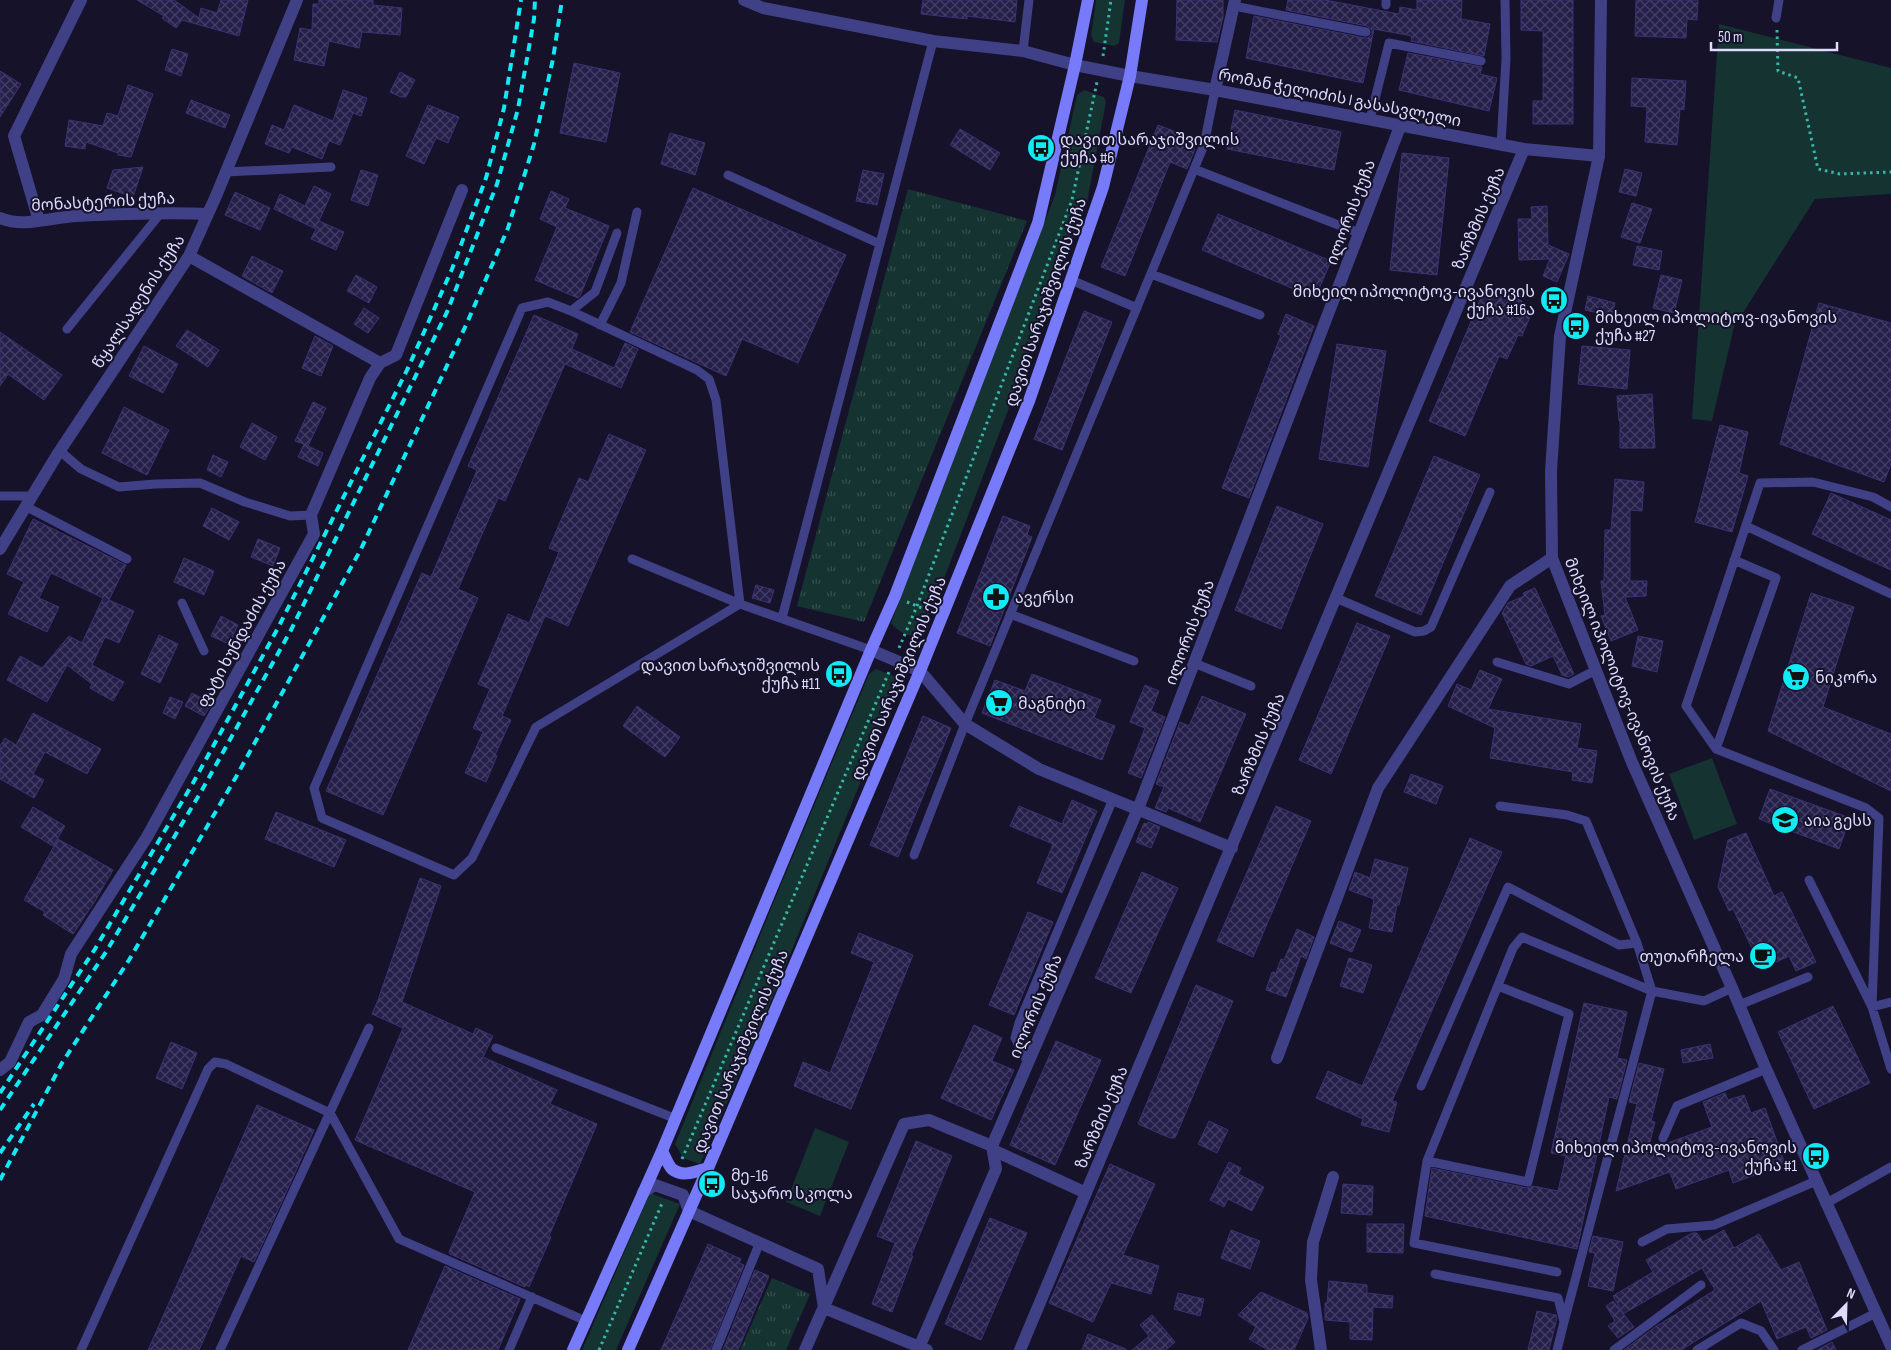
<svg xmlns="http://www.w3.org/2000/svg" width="1891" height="1350" font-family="'Sofia Sans Condensed','Noto Sans Georgian',sans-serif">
<defs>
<pattern id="park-tufts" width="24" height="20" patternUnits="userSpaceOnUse" patternTransform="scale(1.25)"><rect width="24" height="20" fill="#153331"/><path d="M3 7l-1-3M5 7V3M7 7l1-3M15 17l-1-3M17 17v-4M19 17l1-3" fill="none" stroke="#375050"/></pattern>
<pattern id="building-cross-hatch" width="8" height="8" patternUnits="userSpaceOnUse" patternTransform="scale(1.25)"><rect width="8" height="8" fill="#251f4a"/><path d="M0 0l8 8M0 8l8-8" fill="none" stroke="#443f65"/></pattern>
</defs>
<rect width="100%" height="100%" fill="#15122a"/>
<!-- grass -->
<path fill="#153331" d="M1096 0H1125L1119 43 1114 46 1094 42 1091 35Z
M1719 24 1891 68V194L1815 199 1734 327 1712 421 1692 419Z
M1084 90 1104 97 1106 102 1087 202 922 637C910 637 898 632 891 623L1055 195 1077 95Z
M876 669 894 676 896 683 863 776 765 1016 700 1164 683 1158 675 1144 772 906 869 674Z
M1712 758 1737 824 1694 840 1669 774Z
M815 1128 849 1142 820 1216 786 1202Z
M650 1193 680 1204 616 1350H582Z"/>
<!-- park -->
<path fill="url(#park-tufts)" d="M908 189 1027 221 864 622 797 606Z
M772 1278 810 1294 786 1350H740Z"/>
<!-- building -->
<path fill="url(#building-cross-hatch)" stroke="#3b3275" d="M137 0H174L199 18 201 8 217 13 221 0H248L239 36 182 20 176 28 162 18 164 16Z
M319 0H373V5L402 8 400 35 362 32 359 48 329 41 324 66 294 60 300 28 312 30 313 4H319Z
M923 0H1017L1015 22 967 16V19L921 14Z
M1177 0H1223V17L1217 42 1176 40Z
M1288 0H1325L1399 14 1400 7 1417 10V0H1462L1461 19 1490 24 1484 56 1411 41 1412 36 1374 29 1363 83 1246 58 1254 16 1365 38H1368L1372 34V30L1367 26 1286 10Z
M1521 0H1573V124H1533V101H1543V31L1521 30Z
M1636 0H1698L1697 20 1687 19 1686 38 1635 36Z
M172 49 188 54 181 76 165 70Z
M1408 53 1482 67 1480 74 1497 78 1489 111 1399 90Z
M574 63 620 73 606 142 560 133Z
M0 71 21 84 0 117Z
M400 72 415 80 406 97H401L390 92Z
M1632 78 1686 81 1684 110 1680 109 1677 145 1645 142 1647 107 1631 106Z
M128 85 153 94 131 157 118 155V153L86 142 85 149 65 146 69 120 103 126 107 113 118 116Z
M343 90 367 98 361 116 353 113 340 145 329 141 322 159 292 147 289 153 265 144 272 125 284 130 294 105 333 121Z
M191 100 230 115 225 128 186 113Z
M428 105 459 117 448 143 436 138 424 164 406 156Z
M1235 110 1341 132 1334 170 1227 149Z
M1158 125 1179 133 1176 141 1195 149 1187 169 1170 162 1125 276 1101 267Z
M960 129 1000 153 990 170 950 145Z
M670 133 705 143 695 175 661 164Z
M1402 153 1449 158 1437 275 1390 270Z
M143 167 133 197 107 188 113 170Z
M1625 169 1642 173 1636 196 1619 192Z
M361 170 378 175 368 206 351 200Z
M863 170 884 174 877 205 856 201Z
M314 186 331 194 319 221 344 232 336 250 311 239 316 229 274 209 280 194 305 206Z
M693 188 846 255 798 363 742 339 726 376 630 332Z
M551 191 569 199 565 208 609 226 580 296 578 298 535 280 557 227 540 219Z
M235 192 270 208 260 230 225 215Z
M1632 203 1652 209 1640 243 1621 237Z
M1547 206 1548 245 1569 254 1557 282 1543 276 1550 259 1519 260 1518 219H1532L1531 207Z
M1218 214 1331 261 1315 298 1202 250Z
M1637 246 1662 251 1659 270 1633 265Z
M252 256 283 271 272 293 242 276Z
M356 275 377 287 369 303 347 291Z
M1661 275 1682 280 1674 313 1653 308Z
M1486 286 1522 301 1517 312 1530 317 1522 336 1518 335 1507 359 1499 356 1465 436 1429 421Z
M1588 296 1615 303 1612 316 1585 310Z
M1819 303 1891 323V464L1884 482 1780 444Z
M364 308 379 318 368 333 354 324Z
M1084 311 1112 322 1062 450 1034 439Z
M1286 314 1314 326 1249 498 1222 488 1281 335 1278 334Z
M534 315 578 334 572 349 614 368 625 343 638 349 621 388 565 364 505 501 498 498 458 589 478 598 383 815 326 791 422 573 431 577 477 470 468 466Z
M187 330 219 350 208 367 176 346Z
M0 332 62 375 44 400 8 374 0 386Z
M315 336 333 346 321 376 302 368Z
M1337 344 1386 351 1368 467 1319 459Z
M144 346 178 364 163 393 129 376Z
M1582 346 1630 350 1627 389 1578 384Z
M1652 394 1655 448H1620V421H1619L1617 396Z
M313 402 326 408 308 446 323 453 318 466 298 457 304 444 295 441Z
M124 407 169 430 147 475 102 453Z
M252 423 277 437 265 460 240 447Z
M1720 425 1748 432 1739 473 1748 476 1732 532 1695 522Z
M609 434 646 450 568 626 545 616 502 716 511 720 495 755 497 756 486 782 465 773 483 732 473 728 490 689 478 684 508 614 529 623 559 552 549 548 579 478 588 482Z
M213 455 228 462 221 477 207 470Z
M1434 456 1480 475 1421 615 1375 596Z
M1615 479 1644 482 1642 511 1630 510V581H1647L1646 596 1625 597 1638 630 1611 641 1601 616 1605 615 1601 581H1604L1605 530H1611Z
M1831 493 1891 520V570L1812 534Z
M1277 506 1323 524 1281 629 1235 610Z
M212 508 239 522 229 540 203 526Z
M1003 516 1030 526 1027 535 1032 537 990 646 957 633Z
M33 519 126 565 109 600 134 611 119 643 105 637 92 665 124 682 113 701 90 688 92 684 67 665 47 702 7 680 20 656 42 668 69 636 82 643 103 598 51 573 39 598 59 607 47 632 8 614 24 582 7 574Z
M258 539 280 548 273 566 251 557Z
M184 558 214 571 204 595 174 582Z
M756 585 774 590 770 603 752 598Z
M1535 588 1574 674 1568 677 1562 675 1553 656 1531 666 1526 664 1502 613 1508 603 1524 596 1523 593Z
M1811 593 1854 607 1823 707 1891 734V791L1768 731Z
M221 616 238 625 229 644 211 636Z
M1357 623 1390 636 1331 774 1299 760Z
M159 635 178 644 160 683 141 674Z
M1638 636 1663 641 1657 672 1632 666Z
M1480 670 1502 679 1488 709 1581 724 1577 748 1597 751 1592 783 1572 780 1573 772 1490 758 1495 728 1448 706 1457 684 1471 690Z
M1032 674 1101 700 1094 718 1115 726 1102 760 982 713 995 680 1025 691Z
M1145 685 1159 691 1151 711 1165 717 1141 778 1128 773 1145 728 1130 722Z
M192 693 212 703 204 716 185 706Z
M1202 696 1246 714 1200 822 1168 808 1166 812 1155 808 1164 787 1156 784 1180 722 1189 726Z
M170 697 183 702 175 719 163 713Z
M637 706 680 737 665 757 623 726Z
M33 713 101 749 87 774 45 752 33 774 44 780 34 798 0 779V746L5 738 16 745Z
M923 716 951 728 898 857 870 845Z
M1411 774 1443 786 1436 804 1404 792Z
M1770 789 1850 818 1839 849 1759 819Z
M1072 800 1097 811 1062 893 1037 883 1053 844 1010 826 1019 806 1062 824Z
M1276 806 1311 821 1253 957 1217 941Z
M33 807 65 826 53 846 21 827Z
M276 812 346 840 334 867 265 839Z
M1148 822 1160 827 1151 848 1136 842 1144 823 1148 824Z
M1746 833 1774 896 1782 892 1816 962 1796 971 1789 956 1762 969 1733 909 1729 911 1718 887 1728 840Z
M1470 838 1502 852 1392 1101 1397 1102 1389 1132 1361 1125 1363 1119 1316 1098 1328 1071 1362 1086Z
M58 839 113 870 95 901 73 934 43 915 45 912 24 900Z
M1375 859 1408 868 1399 905H1397L1392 932 1369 928 1374 899 1349 890 1355 872 1370 878Z
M1142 872 1178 888 1131 993 1095 978Z
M420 878 441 886 402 1002 473 1034 476 1028 493 1036 483 1057 557 1090 550 1104 597 1124 549 1236 551 1237 529 1287 526 1285 525 1287 450 1254 449 1252 475 1192 355 1140 403 1028 372 1014 378 1000Z
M1028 912 1053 922 1014 1015 989 1005Z
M1339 921 1361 930 1352 952 1330 943Z
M1297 929 1314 937 1306 959 1301 956 1286 997 1266 990 1272 972 1276 973 1281 959 1284 960Z
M859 933 913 955 851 1109 794 1086 803 1062 830 1073 874 962 851 953Z
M1349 958 1372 965 1363 993 1340 986Z
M1196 985 1233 1001 1175 1138H1170L1138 1124Z
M1584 1003 1627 1012 1617 1058 1627 1060 1617 1099 1609 1097 1577 1249 1425 1216 1432 1168 1527 1188 1533 1186 1558 1191 1566 1156 1551 1153Z
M1833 1006 1870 1083 1814 1109 1778 1032Z
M974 1025 1002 1038 992 1061 1014 1070 991 1120 941 1098Z
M1056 1041 1101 1060 1055 1165 1010 1145Z
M171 1042 197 1053 182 1089 156 1078Z
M1710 1044 1713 1058 1683 1063 1681 1050Z
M1639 1063 1664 1069 1651 1121 1655 1122 1648 1150 1712 1127 1703 1102 1725 1093 1728 1100 1744 1095 1751 1113 1765 1108 1785 1164 1733 1183 1729 1170 1676 1189 1670 1172 1616 1191 1637 1104 1629 1102Z
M257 1105 314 1130 290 1184 254 1262 241 1256 199 1350H148Z
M1209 1121 1228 1130 1217 1153 1198 1144Z
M916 1141 952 1156 911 1256H913L892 1312 872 1304 895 1243 877 1236Z
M1229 1162 1241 1168 1238 1174 1264 1187 1252 1211 1228 1199 1224 1207 1210 1200Z
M1110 1164 1155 1184 1123 1255 1159 1266 1151 1294 1111 1283 1093 1322 1049 1303Z
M1343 1184 1373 1186 1372 1215 1341 1213Z
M990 1218 1027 1233 981 1340 945 1324Z
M1367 1224H1404L1403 1253 1367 1252Z
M1231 1230 1260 1241 1250 1269 1221 1258Z
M1724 1230 1734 1248 1759 1234 1781 1270 1799 1262 1827 1330 1811 1338 1806 1327 1777 1339 1761 1301 1681 1350H1624L1655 1327 1715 1290 1702 1268 1623 1314 1613 1296 1653 1272 1646 1260 1692 1233H1697L1703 1242Z
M1593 1236 1623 1242 1613 1291 1588 1286 1595 1253 1589 1252Z
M708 1244 741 1259 739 1263 744 1265 710 1350H661Z
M445 1266 520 1299 498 1350H408Z
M755 1270 769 1276 738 1350H723Z
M1329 1281 1367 1285V1293L1393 1296 1392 1308 1373 1307 1372 1340 1350 1339V1322L1325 1320V1303H1327Z
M1261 1292 1307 1313 1308 1318 1294 1350H1268L1249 1339 1256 1327 1238 1315Z
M1178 1293 1204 1299 1200 1316 1174 1309Z
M1613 1301 1634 1327 1618 1338 1608 1326 1615 1321 1606 1306Z
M1537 1311 1556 1315 1557 1318 1549 1350H1528Z
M1152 1315 1175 1342 1166 1350H1132L1149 1336 1140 1325Z
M1088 1334 1126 1349V1350H1082Z
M1832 1342 1836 1350H1817Z"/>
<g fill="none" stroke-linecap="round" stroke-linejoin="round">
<!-- path -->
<path stroke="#36b8a9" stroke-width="3" stroke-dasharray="2.5 4" stroke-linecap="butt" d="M1777 30 1778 71 1798 78 1818 169 1840 174 1891 172
M1103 56 1111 0
M907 602 929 611
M899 648 917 606 1072 200 1097 82
M682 1159 889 672
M599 1350 663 1201"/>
<!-- service -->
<path stroke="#3f4086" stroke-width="9" d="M1386 5V0
M1234 6 1366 32
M1776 18 1779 0
M1023 51 1029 0
M1370 119 1389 43 1481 61
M1501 144 1506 59 1505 0
M1194 169 1359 233
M226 172 331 167
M728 175 880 244
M1151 274 1260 315
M1071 280 1137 308
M548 302 571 311 697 370 709 379 716 400 740 604 536 727 472 858 454 875 322 818 314 788 522 308Z
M571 311 595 292 617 233
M600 325 621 283 637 212
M67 329 160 214
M60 451 81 469 119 487 155 484 200 483 245 502 290 516 311 515
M0 496H32
M25 506 127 559
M1891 507 1873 497 1813 482 1760 483 1686 706 1716 749 1866 808 1879 818 1872 1007 1891 1069
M1746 526 1891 594
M632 559 740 604 871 650
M1336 598 1415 632 1424 631 1431 627 1490 492
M182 603 204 651
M1010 614 1134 661
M782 618 933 41
M1497 662 1569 684 1596 670
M1194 663 1251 686
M1716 749 1776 578 1734 560
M1500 806 1567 815 1586 821 1637 943 1652 991 1564 1322
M914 855 965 724 1204 145 1215 90
M1809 880 1872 1007 1891 1002
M1739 1005 1808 977
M496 1048 674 1118
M1028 1063 1015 1038 1019 1023 1113 799
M1421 1086 1508 887 1619 945 1637 943
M1663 1138 1677 1106 1766 1069
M1427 1161 1528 1182 1569 1014 1498 986
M1825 1204 1891 1167
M1642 1242 1667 1229 1714 1225 1816 1181
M1557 1272 1414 1243 1427 1161 1513 948 1522 937 1652 991 1704 1001 1732 988
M1435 1274 1558 1298 1564 1322 1557 1350
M81 1350 208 1069 215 1062 226 1064 330 1113 399 1239 586 1321
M220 1350 369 1028
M509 1350 532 1297
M716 1350 760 1242
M1614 1350 1701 1285
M1697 1350 1741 1323 1761 1331 1774 1350
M1802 1350 1876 1313"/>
<!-- minor -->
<path stroke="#3f4086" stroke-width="12" d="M744 0 763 8 933 41 1023 51 1075 65 1130 76 1215 90 1524 149 1599 156
M1215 90 1235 0
M0 218C23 228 52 217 77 216 120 214 165 212 208 214
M39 221 14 136 81 0
M189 256 380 363
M0 549 57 455 189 256 216 196 297 0
M871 650 920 671 965 724 1039 769 1232 848
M1277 1058 1378 788 1510 586 1552 558
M0 1070 10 1062 29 1022 42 1015 64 979 71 954 147 837 314 534 311 515 370 378 380 363 396 355 462 190
M993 1150 1086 1193
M643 1192 655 1185 683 1195 689 1211 818 1269 824 1308 927 1350
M805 1350 904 1124 929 1120 992 1146
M918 1350 996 1169 992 1146 1138 809 1401 124
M1020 1350 1524 149
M1321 1350 1311 1280 1313 1242 1333 1177"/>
<!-- tertiary -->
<path stroke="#3f4086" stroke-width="12" d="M1601 0 1599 156 1560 336 1551 471 1552 558 1631 760 1732 988 1766 1069 1891 1346"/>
<!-- secondary -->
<path stroke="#777bf9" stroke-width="12" d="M662 1151C665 1156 668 1165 672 1169 683 1178 697 1171 708 1168
M573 1350 662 1151 871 650 895 596 1038 223 1075 65 1088 0
M628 1350 708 1168 920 671 1029 401 1103 187 1130 76 1142 0"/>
<!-- rail -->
<path stroke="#10eaf5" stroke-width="4" stroke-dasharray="8 6" stroke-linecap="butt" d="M0 1093 95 949 193 783 278 628 408 368 452 269 486 178 504 108 521 0
M0 1110 106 952 202 790 291 630 447 312 497 184 518 109 534 19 535 0
M0 1153 34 1104
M0 1180 62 1063 129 960 236 777 361 549 467 323 508 228 534 144 553 59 562 0"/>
</g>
<!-- icons -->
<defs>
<g id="bus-disc" transform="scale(1.4375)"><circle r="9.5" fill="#10eaf5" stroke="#15122a"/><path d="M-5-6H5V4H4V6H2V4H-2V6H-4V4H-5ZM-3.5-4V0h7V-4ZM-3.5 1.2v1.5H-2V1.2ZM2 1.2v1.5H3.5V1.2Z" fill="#111"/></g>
<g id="pharmacy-disc" transform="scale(1.4375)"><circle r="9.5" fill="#10eaf5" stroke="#15122a"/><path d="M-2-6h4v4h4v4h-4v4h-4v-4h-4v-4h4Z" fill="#111"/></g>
<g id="supermarket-disc" transform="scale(1.4375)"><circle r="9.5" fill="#10eaf5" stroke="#15122a"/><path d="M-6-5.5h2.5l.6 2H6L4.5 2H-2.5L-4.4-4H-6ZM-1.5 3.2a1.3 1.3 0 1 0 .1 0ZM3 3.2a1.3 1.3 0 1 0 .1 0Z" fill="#111"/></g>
<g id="school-disc" transform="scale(1.4375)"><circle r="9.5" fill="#10eaf5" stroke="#15122a"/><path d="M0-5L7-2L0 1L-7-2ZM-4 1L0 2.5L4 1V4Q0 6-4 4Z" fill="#111"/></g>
<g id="cafe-disc" transform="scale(1.4375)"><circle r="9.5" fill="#10eaf5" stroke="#15122a"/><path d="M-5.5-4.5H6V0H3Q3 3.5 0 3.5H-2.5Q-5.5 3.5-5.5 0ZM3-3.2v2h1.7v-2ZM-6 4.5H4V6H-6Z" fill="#111"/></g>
</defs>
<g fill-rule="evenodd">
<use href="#bus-disc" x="1041" y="148"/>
<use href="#bus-disc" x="1554" y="300"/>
<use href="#bus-disc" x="1576" y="326"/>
<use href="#pharmacy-disc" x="996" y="597"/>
<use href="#bus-disc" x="839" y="674"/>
<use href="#supermarket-disc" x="1796" y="677"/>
<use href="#supermarket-disc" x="999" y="703"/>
<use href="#school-disc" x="1785" y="820"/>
<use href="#cafe-disc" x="1763" y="956"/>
<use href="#bus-disc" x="1816" y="1156"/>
<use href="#bus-disc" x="712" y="1184"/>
</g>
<g text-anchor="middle" stroke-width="4" stroke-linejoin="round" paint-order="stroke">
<!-- street labels -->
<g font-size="16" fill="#dedcfe" stroke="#15122a">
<text transform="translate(1340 97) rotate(11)" y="6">რომან ჭელიძის I გასასვლელი</text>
<text transform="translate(103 201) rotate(-3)" y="6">მონასტერის ქუჩა</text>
<text transform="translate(1350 212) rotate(-69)" y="6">ილორის ქუჩა</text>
<text transform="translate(1478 218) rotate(-67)" y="6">ზარზმის ქუჩა</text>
<text transform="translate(138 301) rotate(-57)" y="6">წყალსადენის ქუჩა</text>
<text transform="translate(1045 302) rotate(-71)" y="6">დავით სარაჯიშვილის ქუჩა</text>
<text transform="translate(1189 632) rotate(-69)" y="6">ილორის ქუჩა</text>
<text transform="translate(241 633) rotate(-61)" y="6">ფატი ხუნდაძის ქუჩა</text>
<text transform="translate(898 678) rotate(-67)" y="6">დავით სარაჯიშვილის ქუჩა</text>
<text transform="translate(1623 689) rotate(68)" y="6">მიხეილ იპოლიტოვ-ივანოვის ქუჩა</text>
<text transform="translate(1258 744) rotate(-67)" y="6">ზარზმის ქუჩა</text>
<text transform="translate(1035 1006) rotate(-67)" y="6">ილორის ქუჩა</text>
<text transform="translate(740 1051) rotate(-67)" y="6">დავით სარაჯიშვილის ქუჩა</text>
<text transform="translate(1101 1117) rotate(-67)" y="6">ზარზმის ქუჩა</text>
</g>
<!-- poi labels -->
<g font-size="16" fill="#dedcfe" stroke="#15122a" text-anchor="start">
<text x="1060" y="145">დავით სარაჯიშვილის<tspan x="1060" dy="18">ქუჩა #6</tspan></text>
<text x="1535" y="297" text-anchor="end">მიხეილ იპოლიტოვ-ივანოვის<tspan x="1535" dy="18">ქუჩა #16ა</tspan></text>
<text x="1595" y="323">მიხეილ იპოლიტოვ-ივანოვის<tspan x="1595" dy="18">ქუჩა #27</tspan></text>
<text x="1015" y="603">ავერსი</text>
<text x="820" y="671" text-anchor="end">დავით სარაჯიშვილის<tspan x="820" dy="18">ქუჩა #11</tspan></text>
<text x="1815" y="683">ნიკორა</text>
<text x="1018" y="709">მაგნიტი</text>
<text x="1804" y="826">აია გესს</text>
<text x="1744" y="962" text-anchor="end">თუთარჩელა</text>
<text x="1797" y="1153" text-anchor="end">მიხეილ იპოლიტოვ-ივანოვის<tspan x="1797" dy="18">ქუჩა #1</tspan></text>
<text x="731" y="1181">მე-16<tspan x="731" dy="18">საჯარო სკოლა</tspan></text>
</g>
</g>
<!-- north arrow -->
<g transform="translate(1846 1305) rotate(23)" stroke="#15122a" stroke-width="4" paint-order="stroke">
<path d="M0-4L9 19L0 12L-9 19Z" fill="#dedcfe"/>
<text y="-8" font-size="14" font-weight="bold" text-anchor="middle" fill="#dedcfe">N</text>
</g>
<!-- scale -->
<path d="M1711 42v8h126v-8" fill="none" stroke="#dedcfe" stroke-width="2.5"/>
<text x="1718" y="42" font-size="15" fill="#dedcfe" stroke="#15122a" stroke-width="4" paint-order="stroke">50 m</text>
</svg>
